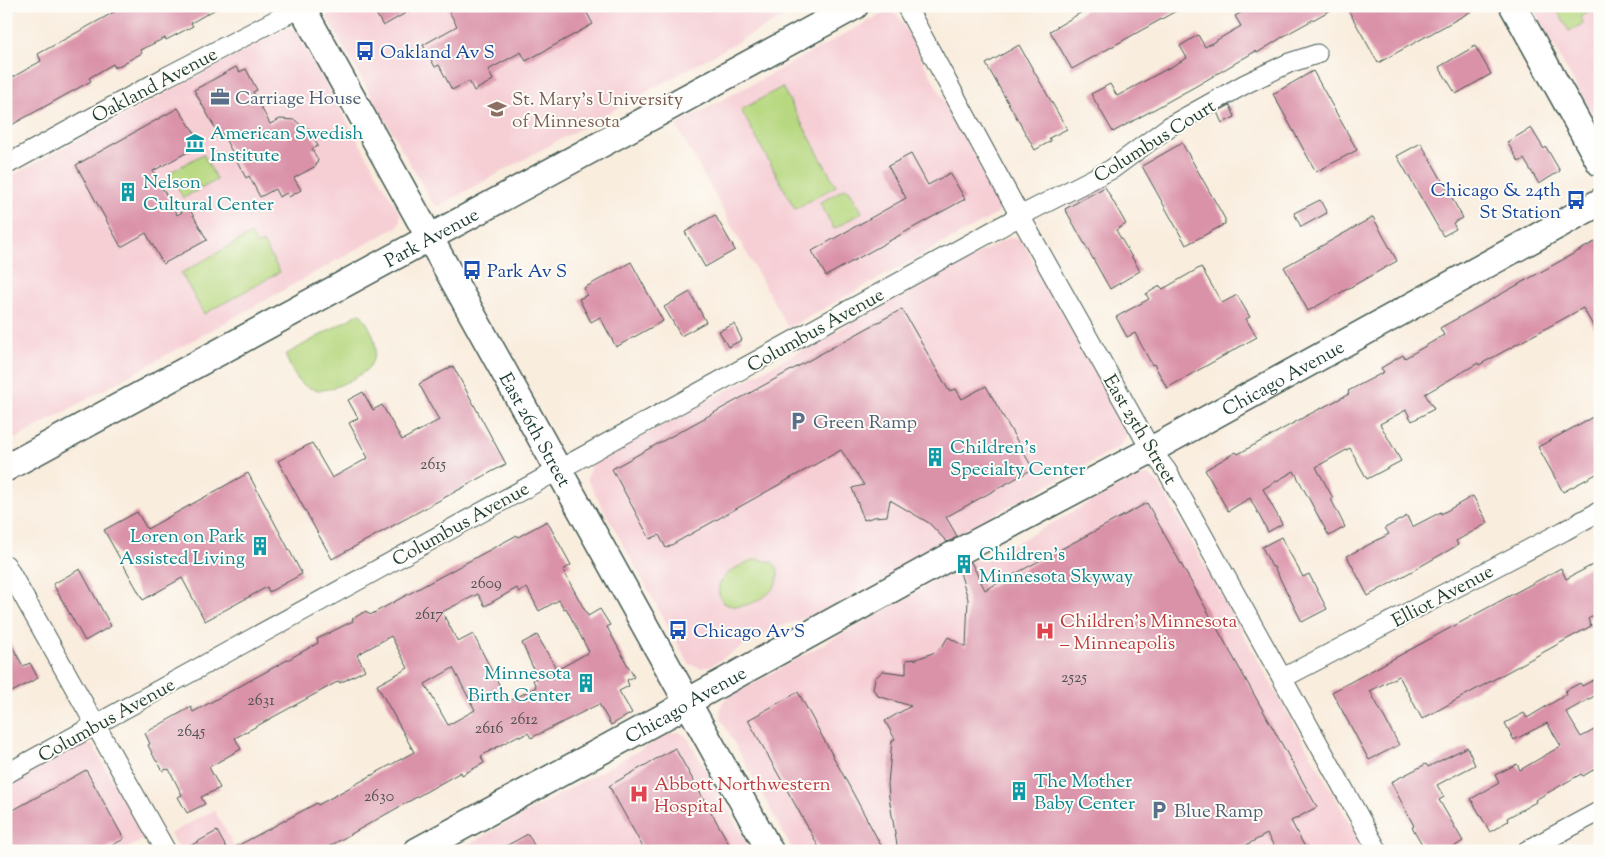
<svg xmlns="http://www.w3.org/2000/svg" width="1606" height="857" font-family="'Sorts Mill Goudy',serif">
<rect width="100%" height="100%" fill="#fdfcf7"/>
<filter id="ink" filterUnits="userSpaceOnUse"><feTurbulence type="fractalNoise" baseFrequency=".02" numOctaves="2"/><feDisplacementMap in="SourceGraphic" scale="10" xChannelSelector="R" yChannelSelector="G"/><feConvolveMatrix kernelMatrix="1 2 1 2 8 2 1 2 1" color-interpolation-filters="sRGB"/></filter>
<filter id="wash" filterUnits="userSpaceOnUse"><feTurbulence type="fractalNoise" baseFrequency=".0096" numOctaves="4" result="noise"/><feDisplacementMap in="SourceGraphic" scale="20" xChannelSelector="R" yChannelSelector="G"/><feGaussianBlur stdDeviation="1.12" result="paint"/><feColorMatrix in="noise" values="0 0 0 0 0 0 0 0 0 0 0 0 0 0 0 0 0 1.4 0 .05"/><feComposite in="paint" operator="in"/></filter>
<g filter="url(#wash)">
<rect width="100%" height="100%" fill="#f9edde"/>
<!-- built -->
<path fill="#f6cfd5" d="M333 6H803L439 206 434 204 430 199 327 18 329 12Z
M1532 6H1600V130Z
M891 12 898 15 999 202 1000 208 997 214 788 328 676 125 884 13Z
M290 28 296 31 400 214V222L397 227 6 444V179L286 29Z
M1008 238 1021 239 1125 426 1126 437 1119 447 962 532 961 537 840 606 770 630 710 666 701 668 689 664 587 479 591 464Z
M1148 475 1159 484 1365 851H793L721 719 720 708 724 700 973 560 983 561 1136 477Z
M679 732 688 738 751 851H456L669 734Z
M85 742 90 744 94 747 145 839 123 851H25L6 814V786Z
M214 810 237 851H179L170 834Z"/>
<!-- green -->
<path fill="#b7d880" stroke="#6b8a5a" d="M1555 6H1595L1596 8 1580 17 1584 23 1569 31Z
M782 87 836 186 795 209 741 110Z
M203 154 217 180 183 198 169 173Z
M845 188 850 191 862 212 834 229 820 203Z
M251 234 257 245 263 242 280 272 204 314 181 273Z
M360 313C368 324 377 338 375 352 374 357 372 363 369 367 362 376 333 390 321 390 314 390 305 387 300 382 293 375 289 363 285 355Z
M756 559 772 562 777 567C778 572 779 577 777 582 771 598 740 613 724 603 722 601 719 597 719 593 716 575 742 564 756 559Z"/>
<g id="blocks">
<!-- building -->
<path fill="#da92a9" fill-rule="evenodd" d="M125 6H221L191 23 193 26 166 40 165 38 140 50 142 53 115 68 113 64 89 78 91 81 6 128V81L41 61 38 54Z
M372 6H418L383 26Z
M446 6H583L593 24 526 61 521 52 488 70 493 80 474 91 469 81 452 90 439 65 435 67 423 45 457 26Z
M1092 6H1185L1072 69 1050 31Z
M1252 6H1338L1289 33 1257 53 1256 51 1198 85 1113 132 1091 94 1110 84 1117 96 1187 58 1180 46 1198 35 1205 47 1241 26 1235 16Z
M1346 6H1481L1378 63Z
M1019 45 1067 129 1049 138 1051 141 1035 150 986 64Z
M1475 46 1491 74 1456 94 1439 67Z
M236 67 239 72 246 69 257 90 253 92 270 124 280 119 295 120 306 130 309 128 318 146 312 149 318 160 316 166 294 178 301 190 289 197 287 193 279 197 275 189 260 197 249 176 246 178 222 133 219 135 194 90Z
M1313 71 1357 150 1316 172 1273 94Z
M1230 105 1235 117 1222 123 1217 112Z
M178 108 202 144 153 171 177 215 189 208 207 240 163 264 146 233 121 247 76 165Z
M1531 128 1544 149 1546 147 1560 171 1539 184 1524 159 1519 162 1507 142Z
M1182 143 1225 219V224L1186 245 1142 166Z
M1421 143 1463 218 1453 223 1456 229 1443 236 1397 156Z
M911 154 928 185 950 173 965 199 826 276 812 251 906 198 888 166Z
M1105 187 1126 224 1116 230 1140 271 1110 289 1065 209Z
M1320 200 1327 213 1301 227 1294 213Z
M715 215 735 250 705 267 685 232Z
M1373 217 1397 261 1308 311 1284 267Z
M1600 239V338L1583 308 1479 365 1478 363 1425 394 1434 409 1412 421 1406 410 1380 424 1401 461 1367 479 1350 448 1316 467 1333 498 1331 499 1345 527 1329 536 1294 471 1263 489 1282 524 1268 532 1250 498 1228 511 1205 470 1236 452 1238 454 1306 416 1349 394 1348 391 1384 372 1381 368 1403 355 1405 358 1444 335 1440 328Z
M631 262 663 321 616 347 600 317 591 322 579 299 587 295 584 288Z
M1201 267 1222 303 1237 295 1250 317 1246 319 1257 337 1167 388 1154 364 1152 365 1135 333 1127 337 1116 317 1149 299 1146 294 1160 286 1163 289Z
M690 292 706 322 681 336 664 307Z
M902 309 949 391 956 389 962 399 986 386 1033 469 946 517 957 536 952 540 947 542 929 523 890 500 887 516 874 517 864 520 852 488 864 485 841 450 666 548 659 535 650 539 612 469Z
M734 324 742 340 728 347 719 331Z
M453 366 506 464 332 559 278 461 312 443 332 478 368 458 349 423 358 418 348 400 363 392 373 410 382 405 402 440 439 420 419 384Z
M1600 413V472L1563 492 1538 447Z
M248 473 302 574 269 592 267 587 205 621 182 578 143 600 104 530 137 512 147 529Z
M1473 496 1488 523 1456 541 1458 545 1368 596 1347 556 1389 534 1385 528 1407 516 1412 527 1441 512V514Z
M1147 503 1317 807 1291 821 1307 851H1277L1267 834 1235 851H898L889 797 888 784 892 741 895 739 885 721 911 706 878 696 873 689 875 678 883 671 906 674V660L917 659 935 652 943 645 948 637 966 647 968 599 959 569 965 564 971 562 985 590Z
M547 521 571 565 563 570 588 616 600 609 610 625 607 627 634 677 627 680 629 686 619 691 632 713 611 725 599 704 531 738 528 733 520 737 519 735 481 756 484 763 462 775 461 772 321 851H228L317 803 318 805 414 752 377 685 408 668 391 636 357 655 365 670 340 683 339 681 235 738 241 749 209 767 220 788 201 797 205 804 187 813 178 797 182 795 169 769 167 770 166 769 163 771 157 761H156L148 745 150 744 145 733 191 707 193 712 318 643 317 639 353 621 352 619 366 611 370 615 517 535 518 537ZM517 588 519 592 527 588 539 611 559 600 564 609 566 608 589 652 557 670 537 635 522 643 537 677 533 680 536 687 508 702 473 634 458 642 442 612 478 594 485 606ZM453 668 475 710 448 725 425 684Z
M1281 537 1303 577 1309 574 1327 609 1302 622 1274 567H1272L1262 547Z
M1600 561V612L1588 619 1591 626 1422 719 1399 676 1370 691 1399 745 1369 760 1332 692 1561 568 1566 579Z
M80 569 111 626 85 641 53 584Z
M6 635 23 666 30 663 38 678 6 695Z
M1600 677V693L1566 712 1581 737 1600 727V766L1583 776 1581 774 1535 800 1536 802 1507 818 1508 821 1490 832 1471 799 1499 783 1495 775 1517 764 1520 770 1561 746 1547 723 1514 740 1505 723 1524 713 1527 718 1567 694 1565 691 1580 683 1582 686Z
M798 692 840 769 884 851H821L748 720Z
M1467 747 1475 765 1437 785 1444 797 1439 800 1463 841 1447 851H1426L1412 827 1414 826 1391 782 1426 764 1428 767Z
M675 748 733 851H645L609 786Z
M86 770 124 839 101 851H6V814Z
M217 831 228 851H181Z
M528 834 537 851H497Z"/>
</g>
</g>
<g filter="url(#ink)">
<use href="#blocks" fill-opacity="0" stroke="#40574e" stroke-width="1"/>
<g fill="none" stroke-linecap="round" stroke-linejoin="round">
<!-- street casing -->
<g stroke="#40574e" stroke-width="21">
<path id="street" d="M906 6 1020 216 1151 450 1167 471 1378 851
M6 165 166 77 303 6
M6 565 166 851
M1283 678 1564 531 1600 511
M6 774 1020 216 1112 169 1170 126 1245 84 1289 63 1317 54
M1526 851 1600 811"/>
</g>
<!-- secondary casing -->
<g stroke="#40574e" stroke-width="29">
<g id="secondary">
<path id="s1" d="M301 6 770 851"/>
<path d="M1513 6 1600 163"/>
<path id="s2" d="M6 468 855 6"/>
<path id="s3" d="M964 549 1151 450 1600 202"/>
<path id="s4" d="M417 851 671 713 687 702 953 555"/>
</g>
</g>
<!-- street -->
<use href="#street" stroke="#fff" stroke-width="19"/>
<!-- secondary -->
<use href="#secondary" stroke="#fff" stroke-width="26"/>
</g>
</g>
<!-- icons -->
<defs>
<g id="bus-bare" transform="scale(1.5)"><path d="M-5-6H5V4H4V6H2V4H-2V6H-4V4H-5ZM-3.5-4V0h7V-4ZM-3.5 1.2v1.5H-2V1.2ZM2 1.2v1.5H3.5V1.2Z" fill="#1a4fb4" stroke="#fdfcf7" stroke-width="2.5" paint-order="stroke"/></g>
<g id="office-bare" transform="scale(1.5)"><path d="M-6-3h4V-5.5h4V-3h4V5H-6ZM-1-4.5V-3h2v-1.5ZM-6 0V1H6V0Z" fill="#5c6f8a" stroke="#fdfcf7" stroke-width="2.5" paint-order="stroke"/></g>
<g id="university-bare" transform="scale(1.5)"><path d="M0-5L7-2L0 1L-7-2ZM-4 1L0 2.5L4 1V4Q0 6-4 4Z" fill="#8d6e63" stroke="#fdfcf7" stroke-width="2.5" paint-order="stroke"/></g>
<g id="museum-bare" transform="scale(1.5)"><path d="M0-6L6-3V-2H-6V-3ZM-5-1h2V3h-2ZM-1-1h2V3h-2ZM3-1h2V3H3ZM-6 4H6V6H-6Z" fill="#0f9aa8" stroke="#fdfcf7" stroke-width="2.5" paint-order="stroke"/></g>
<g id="building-bare" transform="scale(1.5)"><path d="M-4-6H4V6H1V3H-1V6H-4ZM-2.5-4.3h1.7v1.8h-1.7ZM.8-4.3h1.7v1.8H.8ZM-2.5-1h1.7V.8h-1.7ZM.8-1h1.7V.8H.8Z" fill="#0f9aa8" stroke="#fdfcf7" stroke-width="2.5" paint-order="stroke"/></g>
<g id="parking-bare" transform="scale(1.5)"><path d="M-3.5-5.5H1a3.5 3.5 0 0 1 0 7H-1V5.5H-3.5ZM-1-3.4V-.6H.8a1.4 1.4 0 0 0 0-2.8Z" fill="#5c6f8a" stroke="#fdfcf7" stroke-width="2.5" paint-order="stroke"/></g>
<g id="hospital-bare" transform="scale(1.5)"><path d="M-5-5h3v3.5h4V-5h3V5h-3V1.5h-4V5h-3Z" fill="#e0444e" stroke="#fdfcf7" stroke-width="2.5" paint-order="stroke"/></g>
</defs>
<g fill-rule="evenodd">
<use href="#bus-bare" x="365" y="51"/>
<use href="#office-bare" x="220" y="97"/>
<use href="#university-bare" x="497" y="109"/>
<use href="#museum-bare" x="195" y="143"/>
<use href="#building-bare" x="128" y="192"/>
<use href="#bus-bare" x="1576" y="200"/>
<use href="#bus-bare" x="472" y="270"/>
<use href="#parking-bare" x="798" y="421"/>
<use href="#building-bare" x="935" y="457"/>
<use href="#building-bare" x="260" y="546"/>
<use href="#building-bare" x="964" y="564"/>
<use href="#bus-bare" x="678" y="630"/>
<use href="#hospital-bare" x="1045" y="631"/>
<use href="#building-bare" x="586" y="683"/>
<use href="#building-bare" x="1019" y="791"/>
<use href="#hospital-bare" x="639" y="794"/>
<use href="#parking-bare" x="1159" y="810"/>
</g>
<g text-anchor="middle" stroke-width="4" stroke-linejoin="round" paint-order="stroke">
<!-- number labels -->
<g font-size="16" fill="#4e5251">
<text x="433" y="469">2615</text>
<text x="486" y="588">2609</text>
<text x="429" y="619">2617</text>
<text x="1074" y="682">2525</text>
<text x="261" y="705">2631</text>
<text x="524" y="724">2612</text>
<text x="489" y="733">2616</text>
<text x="191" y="736">2645</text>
<text x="379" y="801">2630</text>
</g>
<!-- transit labels -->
<g font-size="19" fill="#164399" stroke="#fdfcf7" text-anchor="start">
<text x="380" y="58">Oakland Av S</text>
<text x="1561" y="196" text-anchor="end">Chicago &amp; 24th<tspan x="1561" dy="22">St Station</tspan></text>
<text x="487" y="277">Park Av S</text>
<text x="693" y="637">Chicago Av S</text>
</g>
<!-- street labels -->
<g font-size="19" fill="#1f3d34" stroke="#fdfcf7">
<text transform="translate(154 84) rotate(-28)" y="7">Oakland Avenue</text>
<text transform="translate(1154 140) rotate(-32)" y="7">Columbus Court</text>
<text dy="7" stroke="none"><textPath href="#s2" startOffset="484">Park Avenue</textPath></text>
<text transform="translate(815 329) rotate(-29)" y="7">Columbus Avenue</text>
<text dy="7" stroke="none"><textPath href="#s3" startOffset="362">Chicago Avenue</textPath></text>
<text dy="7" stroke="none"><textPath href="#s1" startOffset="484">East 26th Street</textPath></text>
<text transform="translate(1141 429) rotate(59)" y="7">East 25th Street</text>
<text transform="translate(460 523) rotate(-29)" y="7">Columbus Avenue</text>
<text transform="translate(1442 595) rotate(-28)" y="7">Elliot Avenue</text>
<text dy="7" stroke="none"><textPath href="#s4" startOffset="306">Chicago Avenue</textPath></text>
<text transform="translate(106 719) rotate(-29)" y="7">Columbus Avenue</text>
</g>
<!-- service labels -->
<g font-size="19" fill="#4e5e75" stroke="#fdfcf7" text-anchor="start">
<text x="235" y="104">Carriage House</text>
<text x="813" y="428">Green Ramp</text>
<text x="1174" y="817">Blue Ramp</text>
</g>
<!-- education labels -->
<g font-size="19" fill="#785e54" stroke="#fdfcf7" text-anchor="start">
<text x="512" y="105">St. Mary's University<tspan x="512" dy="22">of Minnesota</tspan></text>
</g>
<!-- culture labels -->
<g font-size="19" fill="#0d838f" stroke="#fdfcf7" text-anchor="start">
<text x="210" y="139">American Swedish<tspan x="210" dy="22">Institute</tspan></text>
<text x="143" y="188">Nelson<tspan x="143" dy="22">Cultural Center</tspan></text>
<text x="950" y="453">Children's<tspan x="950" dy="22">Specialty Center</tspan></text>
<text x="245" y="542" text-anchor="end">Loren on Park<tspan x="245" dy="22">Assisted Living</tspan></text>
<text x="979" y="560">Children's<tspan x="979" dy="22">Minnesota Skyway</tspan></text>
<text x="571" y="679" text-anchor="end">Minnesota<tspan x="571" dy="22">Birth Center</tspan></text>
<text x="1034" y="787">The Mother<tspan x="1034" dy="22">Baby Center</tspan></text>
</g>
<!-- health labels -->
<g font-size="19" fill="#be3a42" stroke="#fdfcf7" text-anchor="start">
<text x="1060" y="627">Children’s Minnesota<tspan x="1060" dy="22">– Minneapolis</tspan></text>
<text x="654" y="790">Abbott Northwestern<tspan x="654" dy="22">Hospital</tspan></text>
</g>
</g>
<!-- margin -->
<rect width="1606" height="857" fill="none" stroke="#fdfcf7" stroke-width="25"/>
</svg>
